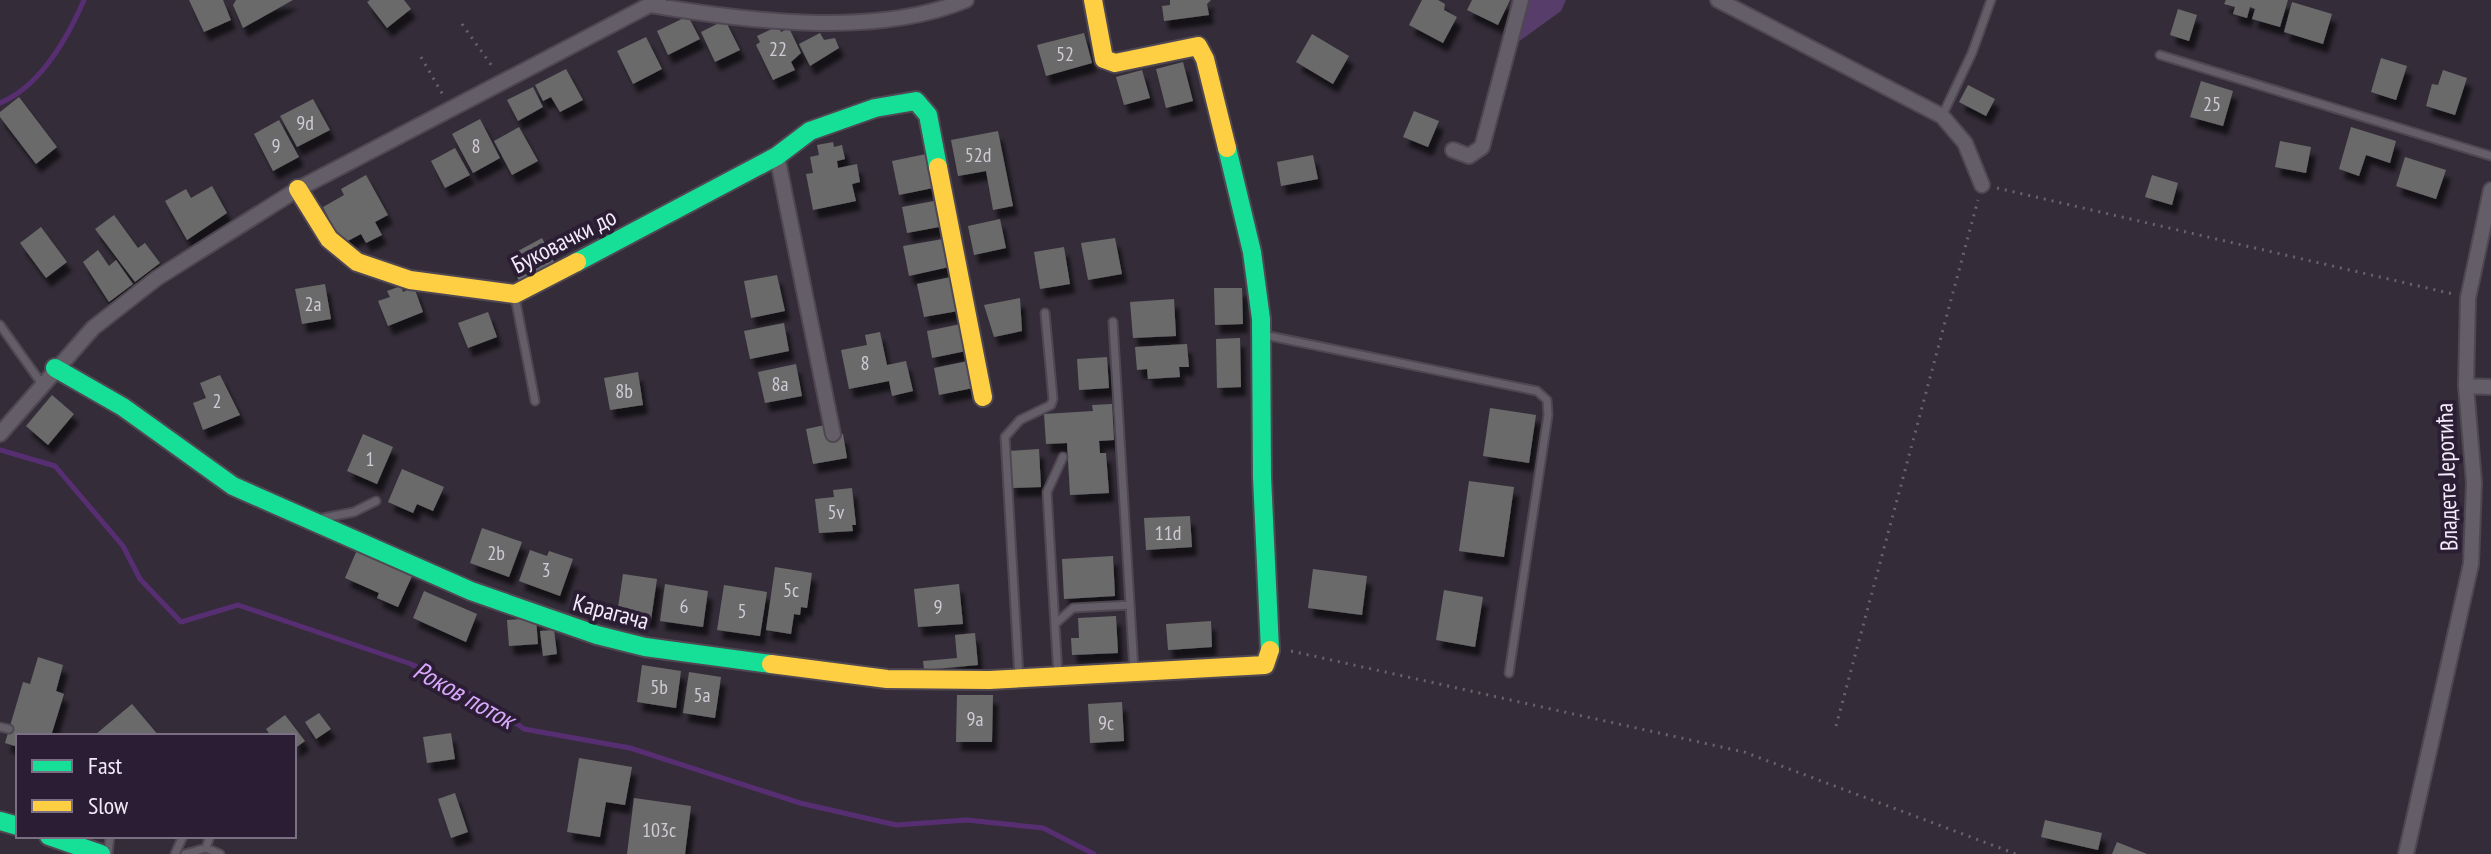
<svg xmlns="http://www.w3.org/2000/svg" width="2491" height="854" font-family="'PT Sans Narrow',sans-serif">
<defs>
<filter id="shadow"><feDropShadow dx="5" dy="9" stdDeviation="2" flood-color="#0009"/></filter>
</defs>
<rect width="100%" height="100%" fill="#342d39"/>
<!-- green -->
<path fill="#573d69" d="M1526 0H1566L1561 11 1518 42Z"/>
<g fill="none" stroke-linecap="round" stroke-linejoin="round">
<!-- stream -->
<path stroke="#582e73" stroke-width="5" d="M0 103C41 86 67 39 84 0
M0 450 55 466 123 546 140 579 181 622 238 605 411 664 492 705 524 729 630 748 800 803 896 825 967 820 1043 828 1094 854"/>
</g>
<!-- building -->
<path fill="#6a6a6a" filter="url(#shadow)" d="M189 0H223L231 20 204 32Z
M236 0H293L243 28 233 5Z
M370 0H404L411 9 387 28 367 2Z
M1170 0H1211L1207 4 1209 15 1164 21 1162 6 1170 5Z
M1422 0H1438L1445 4 1444 10 1457 17 1443 43 1409 25Z
M1472 0H1510L1498 25 1467 10Z
M2226 0H2288L2280 27 2252 19 2255 9 2250 7 2247 18 2233 14 2235 7 2224 4Z
M2292 2 2332 14 2323 44 2284 32Z
M2178 9 2197 15 2189 41 2170 35Z
M688 16 700 39 668 55 657 31Z
M725 20 740 50 715 62 701 32Z
M778 26 781 32 789 28 801 53 791 62 795 70 773 80 756 45 760 42 757 36Z
M820 33 824 40 835 38 839 48 810 66 799 44Z
M1084 33 1092 63 1046 76 1037 45Z
M1312 34 1349 56 1333 84 1296 62Z
M646 37 662 69 633 84 617 51Z
M2381 58 2407 66 2396 100 2371 92Z
M1183 62 1193 101 1166 108 1156 69Z
M566 69 583 100 560 112 551 97 543 101 535 85Z
M1142 70 1150 98 1124 105 1116 77Z
M2443 70 2467 78 2455 115 2426 106 2432 84 2438 85Z
M2201 81 2233 91 2223 126 2190 117Z
M1968 85 1995 99 1986 116 1959 102Z
M533 87 543 107 518 121 507 100Z
M19 97 57 147 36 164 0 117V112Z
M313 99 330 130 297 147 280 116Z
M1414 111 1439 121 1428 147 1403 137Z
M480 119 500 158 473 173 452 134Z
M279 120 299 157 273 171 254 134Z
M519 127 538 161 512 175 494 141Z
M2351 127 2396 141 2390 163 2366 155 2359 176 2339 169Z
M998 131 1013 206 993 210 986 171 958 176 951 140Z
M2280 141 2311 147 2306 173 2275 167Z
M833 142 834 147 842 145 845 159 837 161 838 168 857 164 860 182 852 184 856 201 813 210 806 174 813 173 810 157 819 155 817 145Z
M455 148 470 175 445 188 431 161Z
M926 154 933 188 899 195 892 161Z
M1313 155 1318 179 1281 186 1277 162Z
M2405 157 2446 170 2436 199 2396 186Z
M366 175 388 215 375 222 382 235 366 243 361 234 342 244 323 207 344 195 341 189Z
M2152 175 2178 183 2172 205 2145 197Z
M212 186 227 213 187 240 165 201 186 189 191 198Z
M934 201 939 227 907 233 902 207Z
M114 215 138 248 145 243 160 263 135 282 95 229Z
M1000 219 1006 248 974 255 968 226Z
M41 227 67 262 46 278 20 243Z
M542 238 555 264 520 283 507 257Z
M1115 238 1122 274 1088 280 1081 243Z
M943 239 949 267 909 276 903 246Z
M1064 247 1070 284 1040 289 1034 252Z
M98 250 109 266 116 260 133 284 109 302 83 262Z
M777 275 785 311 751 318 744 281Z
M951 277 958 311 924 317 917 284Z
M325 284 331 319 302 324 295 289Z
M401 286 403 292 414 287 423 312 388 326 378 301 390 297 387 291Z
M1214 288H1242L1243 324 1215 325Z
M1020 298 1022 331 994 337 984 305Z
M1174 299 1176 336 1133 338 1130 302Z
M488 312 497 337 468 348 458 323Z
M784 323 789 351 750 359 744 331Z
M961 324 966 351 932 358 927 331Z
M880 332 887 365 906 361 913 391 892 396 889 381 849 389 841 350 867 345 865 335Z
M1240 338 1241 387 1217 388 1216 339Z
M1187 344 1189 367H1179L1180 377 1148 379 1147 369 1137 370 1135 347Z
M1107 357 1109 388 1079 390 1077 359Z
M968 361 973 388 939 395 934 368Z
M796 364 802 396 765 403 758 372Z
M638 372 643 405 610 410 604 378Z
M220 375 240 415 203 430 193 403 206 398 200 383Z
M52 395 74 414 48 445 26 426Z
M1112 404 1114 440 1099 441 1100 453H1106L1109 493 1070 495 1067 443 1046 444 1044 414 1093 411 1092 405Z
M1490 408 1536 415 1529 463 1483 456Z
M825 425 828 437 843 434 847 458 813 464 806 429Z
M363 434 393 447 377 484 347 471Z
M1039 449 1041 487 1011 488 1009 451Z
M402 469 444 487 433 511 417 504 413 513 388 502Z
M1469 481 1514 487 1504 557 1459 551Z
M852 488 856 525H852L853 531 819 533 815 499 834 497 833 490Z
M1190 516 1192 547 1146 550 1144 518Z
M482 528 522 542 509 577 470 563Z
M357 550 413 574 398 607 377 598 379 593 345 578Z
M530 550 547 556 549 551 573 559 560 596 519 581Z
M1113 556 1115 596 1064 599 1062 559Z
M775 567 812 573 807 608 801 607 800 615 794 614 791 634 766 630Z
M1313 569 1367 576 1362 615 1308 608Z
M623 574 657 579 651 620 617 614Z
M665 584 708 591 703 627 660 621Z
M959 584 963 624 918 627 914 589Z
M724 585 767 592 760 636 717 630Z
M1444 590 1483 597 1475 647 1436 640Z
M424 591 477 614 466 642 413 618Z
M1116 616 1118 653 1072 655 1071 638H1079L1078 618Z
M536 618 538 644 509 646 507 620Z
M1211 621 1212 647 1168 650 1166 624Z
M554 630 557 654 543 656 540 631Z
M975 633 978 665 924 670 923 661 957 658 955 635Z
M38 657 63 665 56 691 64 694 51 736H18V747L5 743 23 682 30 684Z
M642 665 681 671 676 708 637 702Z
M689 672 721 677 715 718 683 713Z
M957 695H993L992 742H956Z
M1122 702 1124 741 1090 743 1088 704Z
M132 704 159 736H98L96 734Z
M319 713 331 729 316 739 305 722Z
M285 715 305 741 294 749V736H271L266 729Z
M451 733 455 759 427 763 423 737Z
M579 758 632 767 625 805 606 802 600 837 567 832Z
M455 793 468 832 451 838 438 799Z
M634 798 691 806 685 854H627Z
M2045 820 2102 833 2098 850 2041 837Z
M2117 842 2147 854H2112Z"/>
<g fill="none" stroke-linecap="round" stroke-linejoin="round">
<!-- lane casing -->
<g stroke="#4f4853" stroke-width="11">
<path id="lane" d="M2160 55 2491 156
M1942 116 1972 53 1991 0
M515 297 535 401
M1113 322 1134 671
M0 325 42 384
M1264 335 1537 391 1547 400 1548 415 1509 673
M323 518 354 512 376 501
M1055 624 1073 608 1130 605
M1058 675 1047 492 1063 457
M1019 677 1005 437 1020 420 1051 405 1053 399 1045 313
M0 727 9 729
M206 848 210 836
M108 854 110 836
M175 854 183 836
M185 854 206 848 220 854"/>
</g>
<!-- street casing -->
<g stroke="#4f4853" stroke-width="18">
<path id="street" d="M1718 0 1942 116 1965 143 1982 185
M651 5C746 21 875 38 966 0
M1453 150 1469 156 1482 147 1521 0
M777 156 833 434
M2466 386 2491 387
M0 434 93 328 157 278 298 189 659 0
M2406 854 2471 564 2474 483 2466 386 2468 298 2491 190"/>
</g>
<!-- fast casing -->
<g stroke="#4f4853" stroke-width="22">
<path id="fast" d="M1227 148 1252 252 1261 319 1262 477 1270 650
M577 262 777 156 810 131 875 108 916 101 928 115 938 167
M55 368 123 407 233 486 471 591 597 635 645 647 771 664
M0 821 18 826
M49 836 101 854"/>
</g>
<!-- slow casing -->
<g stroke="#4f4853" stroke-width="22">
<path id="slow" d="M1093 0 1104 59 1115 63 1198 46 1205 59 1227 148
M938 167 983 397
M298 189 329 239 357 262 410 280 515 294 577 262
M771 664 887 679 989 680 1265 665 1270 650"/>
</g>
<!-- path -->
<path stroke="#68636c" stroke-width="3" stroke-dasharray="2 6" stroke-linecap="butt" d="M462 24 494 69
M421 57 443 95
M1997 188 2453 294
M1291 651 1744 752 2016 854
M1836 726 1978 200"/>
<!-- lane -->
<use href="#lane" stroke="#645e68" stroke-width="7"/>
<!-- street -->
<use href="#street" stroke="#645e68" stroke-width="14"/>
<!-- fast -->
<use href="#fast" stroke="#16e098" stroke-width="18"/>
<!-- slow -->
<use href="#slow" stroke="#ffcf43" stroke-width="18"/>
</g>
<g text-anchor="middle" stroke-width="8" stroke-linejoin="round" paint-order="stroke">
<!-- number labels -->
<g font-size="20" fill="#d0cad5">
<text x="778" y="56">22</text>
<text x="1065" y="61">52</text>
<text x="2212" y="111">25</text>
<text x="305" y="130">9d</text>
<text x="276" y="153">9</text>
<text x="476" y="153">8</text>
<text x="978" y="162">52d</text>
<text x="313" y="311">2a</text>
<text x="865" y="370">8</text>
<text x="780" y="391">8a</text>
<text x="624" y="398">8b</text>
<text x="217" y="408">2</text>
<text x="370" y="466">1</text>
<text x="836" y="519">5v</text>
<text x="1168" y="540">11d</text>
<text x="496" y="560">2b</text>
<text x="546" y="577">3</text>
<text x="791" y="597">5c</text>
<text x="684" y="613">6</text>
<text x="938" y="614">9</text>
<text x="742" y="618">5</text>
<text x="659" y="694">5b</text>
<text x="702" y="702">5a</text>
<text x="975" y="726">9a</text>
<text x="1106" y="730">9c</text>
<text x="659" y="837">103c</text>
</g>
<!-- street labels -->
<g font-size="24" fill="#f2eaf9" stroke="#2b1e34">
<text transform="translate(564 241) rotate(-27)" y="8">Буковачки до</text>
<text transform="translate(2447 477) rotate(-92)" y="8">Владете Јеротића</text>
<text transform="translate(611 612) rotate(15)" y="8">Карагача</text>
</g>
<!-- water labels -->
<g font-size="26" font-style="italic" fill="#d9a8fc" stroke="#2b1e34">
<text transform="translate(464 695) rotate(29)" y="9">Роков поток</text>
</g>
</g>
<!-- legend -->
<rect x="16" y="734" width="280" height="104" fill="#2b1e34" stroke="#7b7083" stroke-width="2"/>
<rect x="32" y="760" width="40" height="12" fill="#16e098" stroke="#7b7083" stroke-width="2"/>
<text x="88" y="774" font-size="24" fill="#f2eaf9">Fast</text>
<rect x="32" y="800" width="40" height="12" fill="#ffcf43" stroke="#7b7083" stroke-width="2"/>
<text x="88" y="814" font-size="24" fill="#f2eaf9">Slow</text>
</svg>
